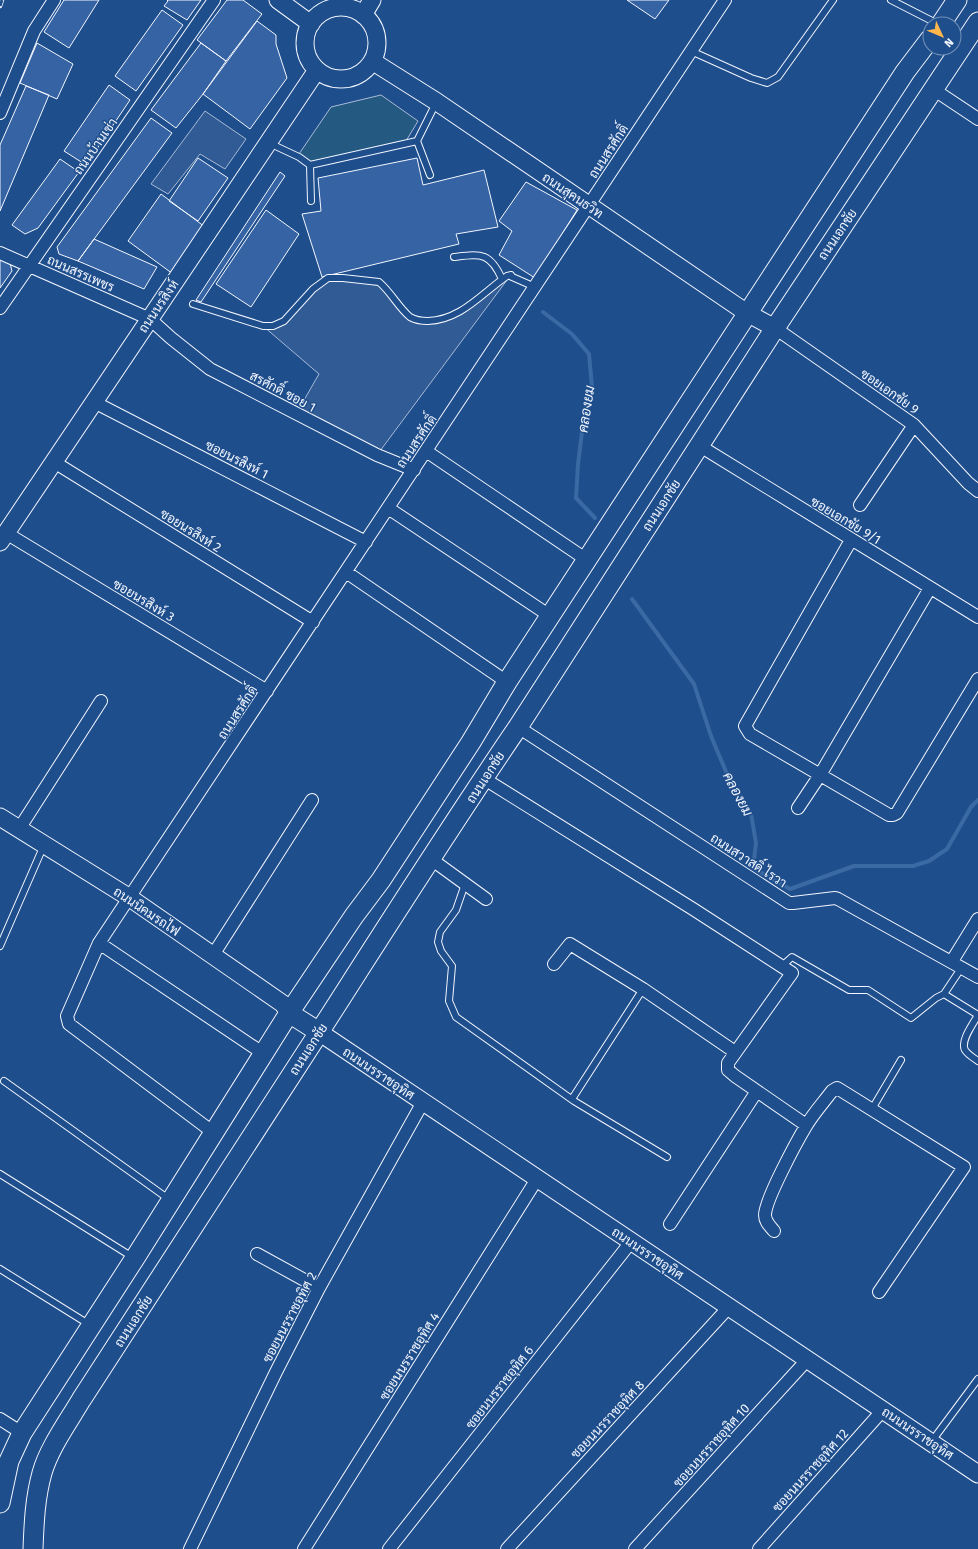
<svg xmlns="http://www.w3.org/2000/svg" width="978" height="1549" font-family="'Fira Sans',Sarabun,sans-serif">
<rect width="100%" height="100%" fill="#1f4e8c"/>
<!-- green -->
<path fill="#245a82" stroke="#a8bbd7" d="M381 95 418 121 406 141 312 163 299 154 331 107Z"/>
<!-- parking -->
<path fill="#305b95" stroke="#a8bbd7" d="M205 111 246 139 225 169 200 154 168 194 151 184Z
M510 276 377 455 296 414 319 374 263 326 284 321 328 278 383 286 414 319 447 318Z"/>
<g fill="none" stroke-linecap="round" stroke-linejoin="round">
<!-- stream -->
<path stroke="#3b69a3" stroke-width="4" d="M543 312 572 334 589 354 592 387 584 416 578 464 576 498 595 518
M632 599 694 684 711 736 727 774 751 814 756 843 753 868 790 889 854 866H913L929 861 947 849 971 807 978 800"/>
</g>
<!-- building -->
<path fill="#3563a3" stroke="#f2f6ff" d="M64 0H99L69 48 44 32Z
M167 0H201L187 20 164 6 168 1Z
M227 0H243L262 14 226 61 197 40Z
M627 0H669L655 19Z
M162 10 183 25 136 91 115 76Z
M257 21 276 35V44L287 78 250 129 203 94Z
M37 43 73 64 57 99 20 83Z
M201 43 226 61 203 94 176 128 151 110Z
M109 85 130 100 86 165 64 151Z
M26 86 49 95 0 211V145Z
M151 118 172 133 78 261 59 254 57 247Z
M198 158 228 178 198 221 169 201Z
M417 158 423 185 484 170 498 227 456 234 459 244 322 277 302 214 321 211 318 178Z
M60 159 79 172 38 228 25 234 12 225Z
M280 172 285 176 201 302 196 300Z
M526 182 577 210 535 278 499 255 512 231 499 221Z
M161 194 205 227 173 274 128 241Z
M266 210 299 234 251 307 216 284Z
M94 239 157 267 144 289 78 261Z
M0 259 10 263 12 271 0 288Z"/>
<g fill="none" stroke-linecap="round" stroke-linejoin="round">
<!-- lane casing -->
<g stroke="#f2f6ff" stroke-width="8">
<path id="lane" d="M891 0 938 24
M691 51 751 78 767 83 778 77 833 0
M417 141 436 103
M269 143 299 157 310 165
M311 201 310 165 417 141 430 175
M454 257C481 254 490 252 502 279
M193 304 263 326H273L284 321 313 289 328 278H343L379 282C391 292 398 307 410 317 415 320 422 321 428 321 461 320 482 293 507 276L511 275 510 276 535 287
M465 884 456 910 440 932 438 942 441 951 452 966 449 1001 456 1017 574 1101 667 1157
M0 946 44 845
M782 966 792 957 849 990H868L911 1018 936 998 944 994
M962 967 944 994 978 1015
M978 1015C973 1024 960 1041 965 1050 968 1055 974 1058 978 1061
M4 1081 170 1200
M572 1099 643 989
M872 1109 901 1060
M0 1174 134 1258
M0 1269 90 1325
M932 1441 978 1379"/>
</g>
<!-- street casing -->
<g stroke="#f2f6ff" stroke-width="14">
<path id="street" d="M933 89 978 119
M0 113 34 31 54 0
M0 253 150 319 171 338 210 369 377 455 414 470
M0 308 214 0
M775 328 914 425 968 483 978 491
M94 402 366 542
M700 446 978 617
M426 451 587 560
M54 462 313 622
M860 505 914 425
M388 508 550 616
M6 533 267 691
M851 540 745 726 750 734 889 815H893L897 813 978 679
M346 572 507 682
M518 727 789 903H793L835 898 838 899 978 977
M483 778 693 909 792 973 728 1063V1070L735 1076 806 1125
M798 808 820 775 930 588
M19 829 101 701
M431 859 486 899
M99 943 264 1054
M213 955 312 800
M952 961 978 919
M554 964 570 944 643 989 735 1052
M214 1133 69 1024 67 1016 99 943 725 0
M670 1224 757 1091
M774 1231C770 1226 765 1222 765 1215 765 1200 797 1141 806 1126 813 1114 823 1103 832 1091L837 1088 842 1091 964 1167 879 1292
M257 1254 319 1288
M0 1419 22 1433
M190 1549 276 1372 319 1288 423 1102
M304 1549 537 1179
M389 1549 631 1242
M507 1549 729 1307
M635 1549 807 1360
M759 1549 883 1410"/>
</g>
<!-- secondary casing -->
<g stroke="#f2f6ff" stroke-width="19">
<path id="secondary" d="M278 0 311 24
M305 43a36 36 0 1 1 72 0a36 36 0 1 1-72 0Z
M363 15 372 0
M372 61 437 102 747 313 775 328
M0 542 317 70
M0 817 130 898 283 1004 289 1013
M319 1032 978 1474"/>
</g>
<!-- primary casing -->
<g stroke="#f2f6ff" stroke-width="21">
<path id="primary" d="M941 24 957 0
M289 1013 319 1032
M0 1503 9 1461 22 1433 135 1258 289 1013 354 916 381 880 471 742 507 682 905 72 930 39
M33 1549C34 1523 35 1498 42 1473 49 1448 68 1422 81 1400 160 1278 239 1156 318 1034 384 931 449 828 518 727L775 328 978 22"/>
</g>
<!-- lane -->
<use href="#lane" stroke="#1f4e8c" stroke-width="6"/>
<!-- street -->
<use href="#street" stroke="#1f4e8c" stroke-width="12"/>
<!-- secondary -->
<use href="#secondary" stroke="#1f4e8c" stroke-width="17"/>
<!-- primary -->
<use href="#primary" stroke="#1f4e8c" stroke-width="19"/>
<!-- rail casing -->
<g stroke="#f2f6ff" stroke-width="4.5">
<path id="rail" d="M0 6 2 0"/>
</g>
<!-- rail -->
<use href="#rail" stroke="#1f4e8c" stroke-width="3" stroke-dasharray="9" stroke-linecap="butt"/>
</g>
<g text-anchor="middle" stroke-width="3" stroke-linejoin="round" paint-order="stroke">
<!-- street labels -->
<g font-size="13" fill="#f2f6ff" stroke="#1f4e8c">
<text transform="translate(95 146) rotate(-55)" y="5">ถนนบ้านเช่า</text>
<text transform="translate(608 151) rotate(-57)" y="5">ถนนสรศักดิ์</text>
<text transform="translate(573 195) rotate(34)" y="5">ถนนสุคนธวิท</text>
<text transform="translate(837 234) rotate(-56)" y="5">ถนนเอกชัย</text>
<text transform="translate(81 273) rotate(24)" y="5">ถนนสรรเพชร</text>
<text transform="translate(158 306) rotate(-56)" y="5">ถนนนรสิงห์</text>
<text transform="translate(283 391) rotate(28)" y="5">สรศักดิ์ ซอย 1</text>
<text transform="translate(890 391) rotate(35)" y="5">ซอยเอกชัย 9</text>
<text transform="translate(416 441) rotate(-56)" y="5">ถนนสรศักดิ์</text>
<text transform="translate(237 459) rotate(27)" y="5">ซอยนรสิงห์ 1</text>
<text transform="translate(661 505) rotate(-57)" y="5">ถนนเอกชัย</text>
<text transform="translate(846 520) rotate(31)" y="5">ซอยเอกชัย 9/1</text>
<text transform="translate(191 530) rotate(32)" y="5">ซอยนรสิงห์ 2</text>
<text transform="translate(144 600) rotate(31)" y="5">ซอยนรสิงห์ 3</text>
<text transform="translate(237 712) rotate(-57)" y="5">ถนนสรศักดิ์</text>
<text transform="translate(485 777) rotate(-57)" y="5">ถนนเอกชัย</text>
<text transform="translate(749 860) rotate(33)" y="5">ถนนสวาสดิ์ ไรวา</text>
<text transform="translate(147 911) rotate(34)" y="5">ถนนนิคมรถไฟ</text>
<text transform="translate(308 1049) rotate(-57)" y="5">ถนนเอกชัย</text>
<text transform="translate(379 1073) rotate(34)" y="5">ถนนนรราชอุทิศ</text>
<text transform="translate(648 1253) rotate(34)" y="5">ถนนนรราชอุทิศ</text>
<text transform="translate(289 1317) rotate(-62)" y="5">ซอยนนรราชอุทิศ 2</text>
<text transform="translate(133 1321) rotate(-57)" y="5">ถนนเอกชัย</text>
<text transform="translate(409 1356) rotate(-58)" y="5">ซอยนนรราชอุทิศ 4</text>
<text transform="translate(499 1387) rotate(-52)" y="5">ซอยนนรราชอุทิศ 6</text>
<text transform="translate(607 1419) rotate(-47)" y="5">ซอยนนรราชอุทิศ 8</text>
<text transform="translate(918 1433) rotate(34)" y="5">ถนนนรราชอุทิศ</text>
<text transform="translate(711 1445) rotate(-48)" y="5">ซอยนนรราชอุทิศ 10</text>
<text transform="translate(810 1470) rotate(-48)" y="5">ซอยนนรราชอุทิศ 12</text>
</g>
<!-- water labels -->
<g font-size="14" font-style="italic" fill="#f2f6ff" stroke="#1f4e8c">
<text transform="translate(586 409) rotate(-81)" y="5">คลองยม</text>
<text transform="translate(738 794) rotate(62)" y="5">คลองยม</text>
</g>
</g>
<!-- north arrow -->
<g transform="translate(942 36) rotate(134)"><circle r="19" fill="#1f4e8c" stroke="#7391ba"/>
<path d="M0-3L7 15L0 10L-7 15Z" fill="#ffb74d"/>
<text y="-6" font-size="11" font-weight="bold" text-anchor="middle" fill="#f2f6ff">N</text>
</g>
</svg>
